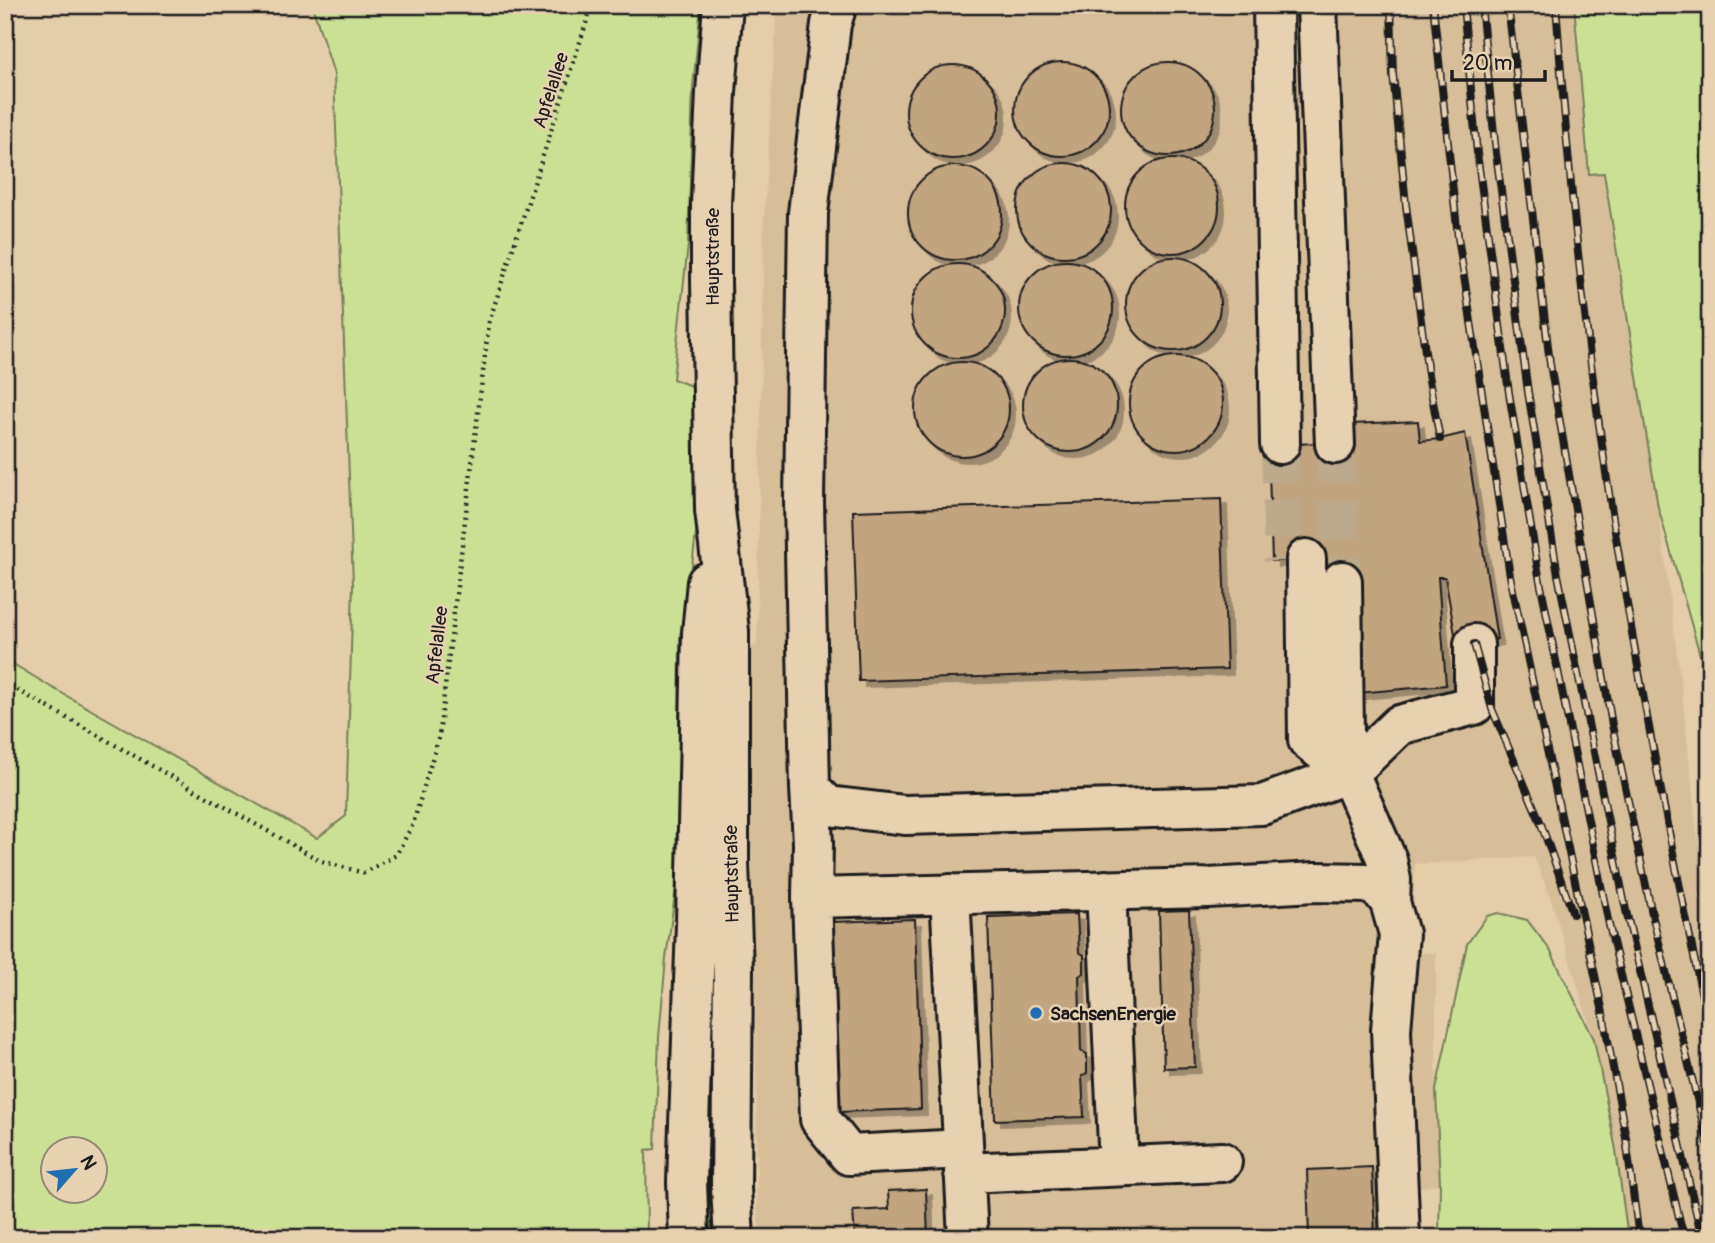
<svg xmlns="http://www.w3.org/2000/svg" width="1715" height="1243" font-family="Pangolin,sans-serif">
<defs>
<filter id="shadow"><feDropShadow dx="6" dy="6" stdDeviation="0" flood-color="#0004"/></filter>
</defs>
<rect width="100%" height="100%" fill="#e4cda9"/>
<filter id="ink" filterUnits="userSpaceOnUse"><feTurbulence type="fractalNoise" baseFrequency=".0143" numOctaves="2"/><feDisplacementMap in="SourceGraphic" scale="14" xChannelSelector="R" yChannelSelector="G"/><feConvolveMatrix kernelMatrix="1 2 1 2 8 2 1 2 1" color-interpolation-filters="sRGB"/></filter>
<g filter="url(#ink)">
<!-- built -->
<path fill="#d6be99" d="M777 5H1574L1589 173 1604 172 1658 507 1681 684 1700 859 1710 900V1238H1628L1616 1150 1594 1039 1550 896 1534 857 1415 864 1412 953H1436V1090L1440 1184 1407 1189 1409 1238H761L757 1210 756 996 751 846 750 647 757 646 764 220Z"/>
<!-- green -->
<path fill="#cce095" stroke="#747e58" stroke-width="2" fill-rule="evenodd" d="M312 5H701L693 87 688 245 673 379 694 387 696 533 687 606 680 635 678 873 666 958 659 1037 655 1149 646 1150 647 1238H5V659L51 687 317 838 346 816 353 584 334 74ZM52 1148H94V1190H52Z
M1574 5H1710V690L1658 507 1604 173 1589 174Z
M719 856C715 983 709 1111 715 1238H707L703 1177Z
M1498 913 1527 920 1550 950 1594 1039 1616 1150 1628 1238H1439L1440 1184 1436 1090 1467 944 1487 916Z"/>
<!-- building -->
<path fill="#c1a57e" stroke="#1c1c1c" stroke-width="2" filter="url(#shadow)" d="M1015 109a47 47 0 1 1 94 0a47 47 0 1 1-94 0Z
M1121 109a47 47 0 1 1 94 0a47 47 0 1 1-94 0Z
M906 112a47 47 0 1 1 94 0a47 47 0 1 1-94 0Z
M1125 206a47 47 0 1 1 94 0a47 47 0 1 1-94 0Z
M1017 210a47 47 0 1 1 94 0a47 47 0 1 1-94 0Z
M908 213a47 47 0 1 1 94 0a47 47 0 1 1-94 0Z
M1126 304a47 47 0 1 1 94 0a47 47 0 1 1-94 0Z
M1019 308a47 47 0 1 1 94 0a47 47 0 1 1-94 0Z
M911 311a47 47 0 1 1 94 0a47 47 0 1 1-94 0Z
M1129 403a47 47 0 1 1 94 0a47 47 0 1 1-94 0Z
M1023 405a47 47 0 1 1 94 0a47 47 0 1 1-94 0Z
M915 409a47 47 0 1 1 94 0a47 47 0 1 1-94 0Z
M1418 421 1420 441 1440 439 1465 433 1497 639 1474 644 1457 646 1445 577H1438L1446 685 1347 694 1327 581V559L1272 561 1268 444 1353 443 1352 424Z
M1221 499 1227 669 859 681 853 511Z
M1189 910 1195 1067 1164 1068 1159 911Z
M1077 914 1079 952 1084 955V973L1079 976 1081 1051 1087 1054V1073L1082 1076 1084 1117 995 1120 988 917Z
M915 919 921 1109 838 1112 831 922Z
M1372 1167 1375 1238H1309L1307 1170Z
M926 1189 928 1238H855L853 1211 889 1209 888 1191Z"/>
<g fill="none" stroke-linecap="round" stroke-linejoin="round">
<!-- minor-tunnel -->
<path stroke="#bcaa8d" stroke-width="38" stroke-dasharray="38 19" stroke-linecap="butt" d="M1280 444 1283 561
M1335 444 1342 581"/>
<!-- minor casing -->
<g stroke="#1c1c1c" stroke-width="44">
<path id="minor" d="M1273 5 1280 444
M1317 5 1335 444
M1306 559 1308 740 1349 773 1387 860 1391 880 1390 902
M1342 581 1344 734 1349 773
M810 788 828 806 905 815 1262 805 1349 773 1399 725 1474 705V644
M1106 890 1119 1166
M950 894 968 1238
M812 898 813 843 810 788 804 502 808 213 831 24 837 5
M963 1149 849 1155 820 1119 812 898 1208 888 1315 882 1369 883 1382 891 1390 902 1399 934 1391 1030 1400 1238
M964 1173 1222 1162"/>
</g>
<!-- major casing -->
<g stroke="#1c1c1c" stroke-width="44">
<path id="major" d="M723 5 716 92 711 205V281L715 510 729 631V863L733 969 731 1188 734 1238
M689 1238 687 1182 696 924 702 633 707 582"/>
</g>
<!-- path -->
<path stroke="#1c1c1c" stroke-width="4.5" stroke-dasharray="2 5" stroke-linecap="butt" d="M5 683 321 861 364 873 396 855 413 824 439 736 489 322 592 5"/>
<!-- minor -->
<use href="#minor" stroke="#e6d1b0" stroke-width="38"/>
<!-- major -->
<use href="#major" stroke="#e6d1b0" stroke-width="38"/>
<!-- rail casing -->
<g stroke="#1c1c1c" stroke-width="8">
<path id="rail" d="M1391 5 1393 74 1406 205 1428 375 1440 439
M1433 5 1458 237 1510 576 1602 1008 1626 1138 1639 1238
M1463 5 1477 153 1509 393 1539 576 1609 925 1684 1238
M1481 5 1496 153 1528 392 1558 575 1627 915 1702 1238
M1508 5 1550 364 1612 725 1652 914 1710 1152
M1556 5C1567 161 1583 318 1606 473 1634 661 1671 848 1710 1034
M1474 644 1492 709 1540 821 1573 914"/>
</g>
<!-- rail -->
<use href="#rail" stroke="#e6d1b0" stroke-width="5" stroke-dasharray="16" stroke-linecap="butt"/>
</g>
</g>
<!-- markers -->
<circle fill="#1f6fb2" stroke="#e6d1b0" stroke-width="2.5" cx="1036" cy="1013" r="7"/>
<g text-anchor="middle" stroke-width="5" stroke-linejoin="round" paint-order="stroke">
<!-- street labels -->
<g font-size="19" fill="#1c1c1c" stroke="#e6d1b0">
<text transform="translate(550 90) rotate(-72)" y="7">Apfelallee</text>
<text transform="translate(712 257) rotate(-90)" y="7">Hauptstraße</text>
<text transform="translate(436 645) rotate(-83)" y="7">Apfelallee</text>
<text transform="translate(731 874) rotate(-91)" y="7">Hauptstraße</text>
</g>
<!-- poi labels -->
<g font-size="19" font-weight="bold" fill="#1c1c1c" stroke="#e6d1b0" text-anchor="start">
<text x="1050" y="1020">SachsenEnergie</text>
</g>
</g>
<!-- margin -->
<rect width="1715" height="1243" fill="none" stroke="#e6d1b0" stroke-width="28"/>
<rect x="14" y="14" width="1687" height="1215" fill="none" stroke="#1c1c1c" stroke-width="2.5" filter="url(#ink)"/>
<!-- north arrow -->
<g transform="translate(74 1170) rotate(62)"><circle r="33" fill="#e6d1b0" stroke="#958975" stroke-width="2"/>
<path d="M0-5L12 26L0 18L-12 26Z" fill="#1f6fb2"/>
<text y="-10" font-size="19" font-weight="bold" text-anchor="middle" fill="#1c1c1c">N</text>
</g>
<!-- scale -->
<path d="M1452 70v10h93v-10" fill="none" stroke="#1c1c1c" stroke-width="3.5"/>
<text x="1463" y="70" font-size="21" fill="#1c1c1c" stroke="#e6d1b0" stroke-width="5" paint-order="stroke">20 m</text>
</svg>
